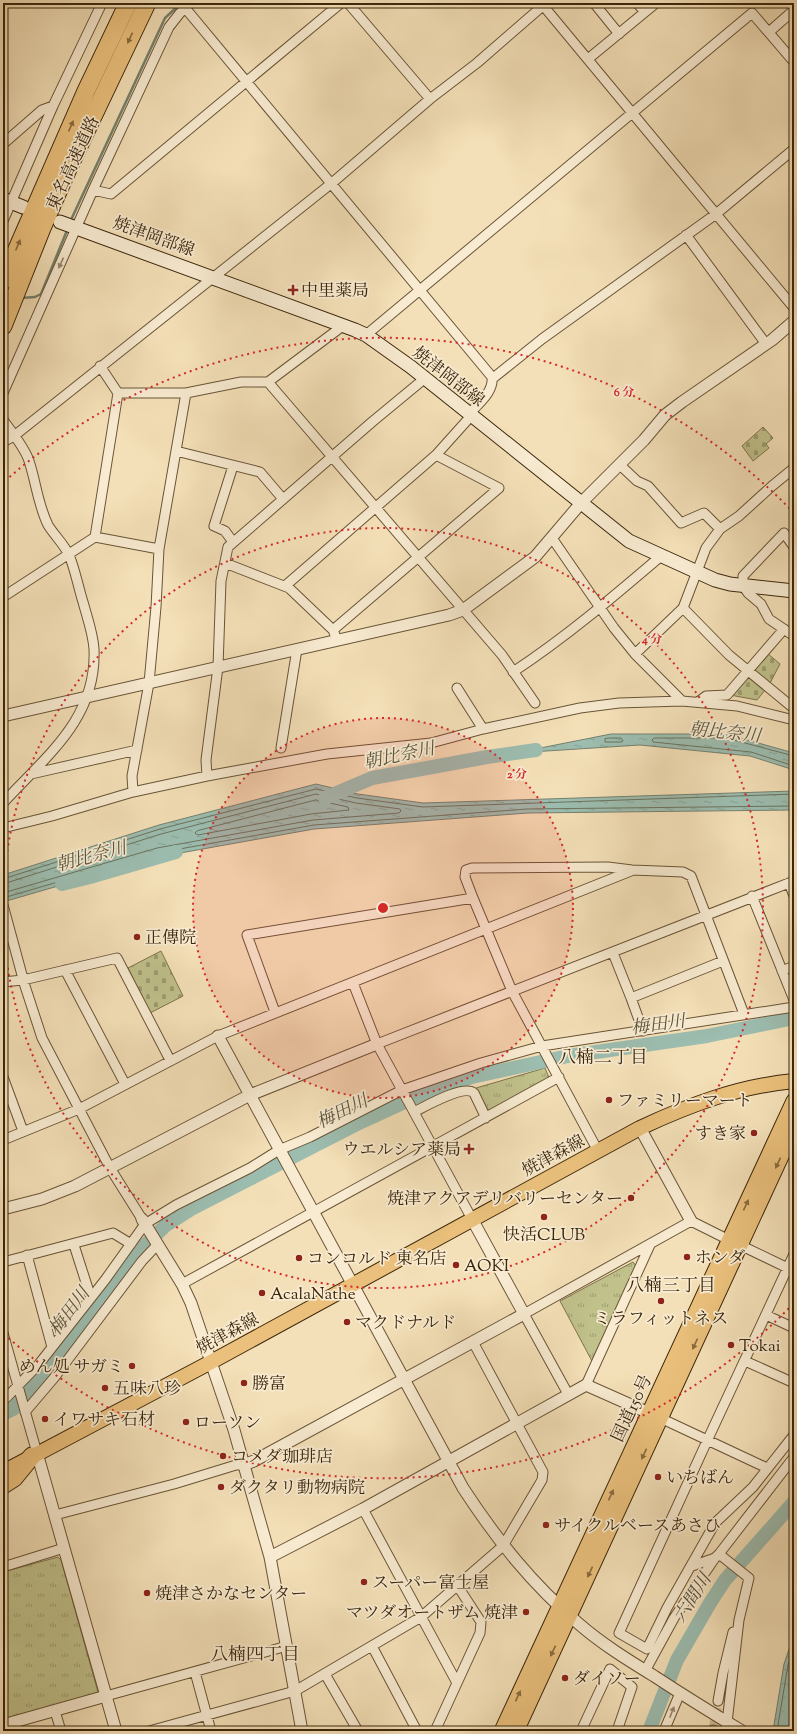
<svg xmlns="http://www.w3.org/2000/svg" width="797" height="1734" font-family="'Sorts Mill Goudy','Noto Serif JP',serif">
<defs>
<pattern id="grass-tufts" width="24" height="20" patternUnits="userSpaceOnUse"><rect width="24" height="20" fill="#c0c18b"/><path d="M3 7l-1-3M5 7V3M7 7l1-3M15 17l-1-3M17 17v-4M19 17l1-3" fill="none" stroke="#9d9d70"/></pattern>
<pattern id="cemetery-stones" width="16" height="16" patternUnits="userSpaceOnUse"><rect width="16" height="16" fill="#c0c18b"/><path d="M2 7V4a2 2 0 0 1 4 0v3zM10 15v-3a2 2 0 0 1 4 0v3z" fill="#9d9d70"/></pattern>
<pattern id="water-ripples" width="26" height="14" patternUnits="userSpaceOnUse"><rect width="26" height="14" fill="#9cbdb0"/><path d="M2 4q2-2 4 0t4 0M15 11q2-2 4 0t4 0" fill="none" stroke="#87a296"/></pattern>
</defs>
<rect width="100%" height="100%" fill="#f4e0b8"/>
<filter id="stains"><feTurbulence type="fractalNoise" baseFrequency=".005" numOctaves="4"/><feColorMatrix values="0 0 0 0 .2 0 0 0 0 .09 0 0 0 0 .02 0 0 0 .5 -.17"/></filter>
<radialGradient id="worn" r=".72"><stop offset=".6" stop-color="#630" stop-opacity="0"/><stop offset="1" stop-color="#630" stop-opacity=".3"/></radialGradient>
<!-- grass -->
<path fill="url(#grass-tufts)" stroke="#7e744b" d="M545 1068 550 1080 490 1111 487 1109 476 1088Z
M633 1262 637 1267 593 1363 560 1301Z
M58 1557 61 1560 98 1692 95 1695 3 1721V1572Z"/>
<!-- cemetery -->
<path fill="url(#cemetery-stones)" stroke="#7e744b" d="M763 427 773 438 766 444 769 448 753 461 742 446Z
M767 653 780 664 769 685 752 671Z
M748 674 766 689 757 700 730 695Z
M161 951 183 996 150 1013 128 968Z"/>
<!-- water -->
<path fill="url(#water-ripples)" stroke="#75816e" d="M611 734H726L794 753V770L750 756 640 745 515 753Z
M316 784 358 794 423 803 794 791V810L528 813 314 829 158 857 3 902V875L159 825Z
M794 1635V1695L786 1731H773L784 1664Z"/>
<g fill="none" stroke-linecap="round" stroke-linejoin="round">
<!-- shore -->
<path stroke="#6c725e" stroke-width="1" d="M611 738H621L623 741 621 742H605V739Z
M794 756 726 738H654L652 740 653 742 751 752 794 766
M316 800 348 807 349 810 311 814 198 835 195 833 197 831Z
M3 879 160 829 316 789 357 798 423 807 794 794
M3 884 161 834 316 794 356 803 400 809 401 811 399 813 313 820 157 848 3 893
M3 898 157 853 314 825 527 809 794 806
M777 1731 788 1665 794 1648"/>
<!-- stream -->
<path stroke="#75816e" stroke-width="2.5" d="M70 222 165 18 180 4
M21 298 35 297 41 294 68 228"/>
<!-- river -->
<path stroke="#9cbdb0" stroke-width="14" d="M325 798 372 778 487 757 536 750
M62 884 90 877 176 852
M3 1414 13 1409 40 1379 137 1253 166 1225 191 1209 355 1125 418 1096 472 1077 568 1056 707 1036 794 1018
M649 1731 677 1660 710 1603 725 1580 794 1502
M784 1731 790 1721 794 1689"/>
<!-- minor-tunnel -->
<path stroke="#cfbb95" stroke-width="9" stroke-dasharray="9 4.5" stroke-linecap="butt" d="M713 1730 718 1701"/>
<!-- minor casing -->
<g stroke="#695436" stroke-width="11">
<path id="minor" d="M181 3 492 377C494 392 478 404 469 414
M348 3 430 99
M541 3 794 308
M594 3 619 34
M637 3 645 12
M769 32 794 10
M588 59 656 3
M3 144 42 110 53 106
M93 190 111 194 341 3
M3 221 53 106 102 3
M686 235 766 344
M366 335 752 13 794 62
M492 379 542 339 716 214 794 149
M268 382 502 655 535 703
M3 393 93 190 169 27 180 13 191 3
M118 393H186L241 382H268L344 325
M3 420C11 431 25 448 29 461 36 482 38 505 48 525 54 535 64 544 69 555 75 569 78 586 83 602 87 617 93 633 94 649 97 719 46 756 3 803
M3 442 14 436 332 183 430 99 477 63 546 3
M176 451 260 472 283 499
M620 465 637 481 648 486 681 523 704 513 720 529
M95 537 118 393 100 366
M552 538 614 628 635 654 682 701
M233 542 225 531 214 526 233 466
M794 547 784 533 743 576V586L748 593 761 604 769 619 794 636
M225 563 289 588 333 630 335 635
M285 586 436 455 471 416
M3 597 95 537 159 549
M683 608 729 655 791 706
M333 630 499 488 436 455
M635 654 683 608 706 548 720 529 739 516 772 486 794 468
M513 672C566 637 613 597 661 556
M457 688 483 729
M698 702 706 696 727 695 784 629
M281 748 297 649
M31 774 137 750
M207 776 206 760 218 667 221 581 228 547 372 422 424 379
M133 792 132 776 149 683 156 607 159 549 186 393
M3 828 52 816 133 792 207 776 327 754 431 743 483 729 580 708 619 703 682 701 737 706 794 720
M789 883 794 896
M752 896 794 1000
M3 905 25 986 42 1038 110 1168 142 1219
M613 953 631 998 723 961
M65 970 125 1084
M782 971 794 966
M3 982 23 980 117 958 170 1060
M353 983 377 1044 472 1219
M631 998 643 1031
M275 1012 247 935 473 898
M377 1044 794 881
M3 1077 23 1131
M414 1112C426 1106 464 1084 474 1093L486 1118
M3 1140 79 1109 218 1036 631 871
M598 1151 512 991 473 898 465 877 466 870 472 868 608 867 632 870 683 872 691 876 744 1014
M74 1245 91 1298
M740 1245 794 1271
M794 1254 707 1441 619 1633 647 1649 667 1608 715 1523 753 1487 794 1435
M27 1255 52 1347
M3 1262 113 1233 131 1244
M182 1284 559 1077
M766 1315 794 1328
M3 1333 37 1453
M745 1361 794 1383
M586 1385 650 1245
M568 1394 524 1314 691 1221 729 1240
M3 1401 39 1364 105 1280 145 1224 176 1205 250 1168 279 1150 310 1137 402 1090 481 1063 542 1046 794 1007
M25 1412 54 1378 142 1261 158 1244
M656 1416 767 1468
M363 1509 457 1683
M55 1515 174 1484 236 1465H243
M719 1554 794 1457
M692 1566 715 1558 719 1554 749 1578 739 1620 726 1731
M3 1567 64 1548
M372 1646 417 1731
M645 1671 674 1618 715 1558
M195 1672 211 1731
M325 1674 358 1731
M106 1696 287 1646
M718 1701 723 1673 733 1632
M55 1711 61 1731
M149 1731 295 1691 421 1617 503 1546 542 1480 543 1472 473 1342
M435 1731 480 1633 481 1622 457 1585
M581 1731 610 1669 632 1687 617 1731
M664 1731 680 1693
M713 1731V1730"/>
</g>
<!-- tertiary casing -->
<g stroke="#695436" stroke-width="13">
<path id="tertiary" d="M3 716 449 615 463 610 535 557 581 503 644 440 665 415 682 402 772 340 794 321
M218 1036 463 1488C497 1540 532 1584 579 1624 602 1644 628 1660 654 1676 683 1695 712 1713 742 1731
M640 1128 691 1221
M3 1209 42 1199 75 1186 250 1095 377 1044
M142 1219 182 1284 191 1303 234 1430 270 1557 302 1731
M37 1453 116 1731
M243 1465 254 1461 524 1314 472 1219
M270 1557 363 1509 586 1385 649 1413
M3 1725 106 1696"/>
</g>
<!-- secondary casing -->
<g stroke="#3b260b" stroke-width="15">
<path id="secondary" d="M3 199 23 207
M60 222 355 330 366 335 411 367 629 541 715 580 730 584 794 591"/>
</g>
<!-- primary casing -->
<g stroke="#3b260b" stroke-width="16">
<path id="primary" d="M3 1472 211 1362 640 1128C689 1105 739 1086 794 1081"/>
</g>
<!-- trunk casing -->
<g stroke="#3b260b" stroke-width="17">
<path id="trunk" d="M502 1731 794 1101
M516 1731 794 1128"/>
</g>
<!-- motorway casing -->
<g stroke="#3b260b" stroke-width="19">
<path id="motorway" d="M3 281 86 91 128 3
M3 326 42 228 68 169 147 3
M3 1485 14 1478 32 1456"/>
</g>
<!-- minor -->
<use href="#minor" stroke="#f8ebd1" stroke-width="9"/>
<!-- tertiary -->
<use href="#tertiary" stroke="#f8ebd1" stroke-width="11"/>
<!-- secondary -->
<use href="#secondary" stroke="#f8ebd1" stroke-width="13"/>
<!-- primary -->
<use href="#primary" stroke="#eac07c" stroke-width="14"/>
<!-- trunk -->
<use href="#trunk" stroke="#eac07c" stroke-width="15"/>
<!-- motorway -->
<use href="#motorway" stroke="#eac07c" stroke-width="17"/>
</g>
<!-- one-way arrows -->
<defs><path id="oneway-solid" d="M-6-.8H1V-3.2L6.5 0L1 3.2V.8H-6Z"/></defs>
<g fill="#8a6b3e">
<use href="#oneway-solid" transform="translate(130 38) rotate(115)"/>
<use href="#oneway-solid" transform="translate(71 126) rotate(-66)"/>
<use href="#oneway-solid" transform="translate(18 245) rotate(-67)"/>
<use href="#oneway-solid" transform="translate(778 1163) rotate(115)"/>
<use href="#oneway-solid" transform="translate(746 1205) rotate(-65)"/>
<use href="#oneway-solid" transform="translate(695 1344) rotate(115)"/>
<use href="#oneway-solid" transform="translate(644 1454) rotate(115)"/>
<use href="#oneway-solid" transform="translate(611 1495) rotate(-65)"/>
<use href="#oneway-solid" transform="translate(590 1572) rotate(115)"/>
<use href="#oneway-solid" transform="translate(553 1651) rotate(115)"/>
<use href="#oneway-solid" transform="translate(518 1696) rotate(-65)"/>
</g>
<g fill="#9a886e">
<use href="#oneway-solid" transform="translate(61 263) rotate(115)"/>
<use href="#oneway-solid" transform="translate(672 1712) rotate(-69)"/>
</g>
<!-- distance rings -->
<circle cx="383" cy="908" r="190" fill="#d62828" fill-opacity=".12"/>
<g fill="none" stroke="#d62828" stroke-width="2" stroke-dasharray="2 4">
<circle cx="383" cy="908" r="190"/>
<path d="M3 905A380 380 0 1 1 3 911"/>
<path d="M793 1304A570 570 0 0 1 5 1335M5 481A570 570 0 0 1 793 512"/>
</g>
<!-- markers -->
<g fill="#8f2418" stroke="#f8ebd1" stroke-width="1.5">
<path d="M291 284h4v4h4v4h-4v4h-4v-4h-4v-4h4z"/>
<circle cx="137" cy="937" r="4"/>
<circle cx="609" cy="1100" r="4"/>
<circle cx="754" cy="1133" r="4"/>
<path d="M467 1143h4v4h4v4h-4v4h-4v-4h-4v-4h4z"/>
<circle cx="631" cy="1198" r="4"/>
<circle cx="544" cy="1217" r="4"/>
<circle cx="687" cy="1257" r="4"/>
<circle cx="299" cy="1258" r="4"/>
<circle cx="456" cy="1265" r="4"/>
<circle cx="262" cy="1293" r="4"/>
<circle cx="661" cy="1301" r="4"/>
<circle cx="347" cy="1322" r="4"/>
<circle cx="731" cy="1345" r="4"/>
<circle cx="132" cy="1366" r="4"/>
<circle cx="244" cy="1383" r="4"/>
<circle cx="105" cy="1388" r="4"/>
<circle cx="45" cy="1419" r="4"/>
<circle cx="186" cy="1422" r="4"/>
<circle cx="223" cy="1456" r="4"/>
<circle cx="658" cy="1477" r="4"/>
<circle cx="221" cy="1487" r="4"/>
<circle cx="546" cy="1525" r="4"/>
<circle cx="364" cy="1582" r="4"/>
<circle cx="147" cy="1593" r="4"/>
<circle cx="526" cy="1612" r="4"/>
<circle cx="565" cy="1678" r="4"/>
</g>
<g text-anchor="middle" stroke-width="3.5" stroke-linejoin="round" paint-order="stroke">
<!-- street labels -->
<g font-size="17" fill="#3b260b" stroke="#f8ebd1">
<text transform="translate(72 163) rotate(-65)" y="6">東名高速道路</text>
<text transform="translate(154 236) rotate(20)" y="6">焼津岡部線</text>
<text transform="translate(449 376) rotate(38)" y="6">焼津岡部線</text>
<text transform="translate(553 1155) rotate(-28)" y="6">焼津森線</text>
<text transform="translate(227 1333) rotate(-28)" y="6">焼津森線</text>
<text transform="translate(631 1408) rotate(-65)" y="6">国道150号</text>
</g>
<!-- poi labels -->
<g font-size="17" fill="#3b260b" stroke="#f8ebd1" text-anchor="start">
<text x="301" y="296">中里薬局</text>
<text x="145" y="943">正傳院</text>
<text x="617" y="1106">ファミリーマート</text>
<text x="746" y="1139" text-anchor="end">すき家</text>
<text x="461" y="1155" text-anchor="end">ウエルシア薬局</text>
<text x="623" y="1204" text-anchor="end">焼津アクアデリバリーセンター</text>
<text x="544" y="1240" text-anchor="middle">快活CLUB</text>
<text x="695" y="1263">ホンダ</text>
<text x="307" y="1264">コンコルド 東名店</text>
<text x="464" y="1271">AOKI</text>
<text x="270" y="1299">AcalaNathe</text>
<text x="661" y="1324" text-anchor="middle">ミラフィットネス</text>
<text x="355" y="1328">マクドナルド</text>
<text x="739" y="1351">Tokai</text>
<text x="124" y="1372" text-anchor="end">めん処 サガミ</text>
<text x="252" y="1389">勝富</text>
<text x="113" y="1394">五味八珍</text>
<text x="53" y="1425">イワサキ石材</text>
<text x="194" y="1428">ローソン</text>
<text x="231" y="1462">コメダ珈琲店</text>
<text x="666" y="1483">いちばん</text>
<text x="229" y="1493">ダクタリ動物病院</text>
<text x="554" y="1531">サイクルベースあさひ</text>
<text x="372" y="1588">スーパー富士屋</text>
<text x="155" y="1599">焼津さかなセンター</text>
<text x="518" y="1618" text-anchor="end">マツダオートザム 焼津</text>
<text x="573" y="1684">ダイソー</text>
</g>
<!-- water labels -->
<g font-size="18" font-style="italic" fill="#58533d" stroke="#f8ebd1">
<text transform="translate(725 732) rotate(6)" y="6">朝比奈川</text>
<text transform="translate(399 755) rotate(-12)" y="6">朝比奈川</text>
<text transform="translate(91 856) rotate(-15)" y="6">朝比奈川</text>
<text transform="translate(658 1024) rotate(-8)" y="6">梅田川</text>
<text transform="translate(342 1111) rotate(-26)" y="6">梅田川</text>
<text transform="translate(69 1311) rotate(-53)" y="6">梅田川</text>
<text transform="translate(692 1598) rotate(-58)" y="6">六間川</text>
</g>
<!-- neighbourhood labels -->
<g font-size="18" fill="#3b260b" stroke="#f8ebd1">
<text x="603" y="1063">八楠二丁目</text>
<text x="671" y="1291">八楠三丁目</text>
<text x="255" y="1660">八楠四丁目</text>
</g>
</g>
<circle cx="383" cy="908" r="6" fill="#d62828" stroke="#f8ebd1" stroke-width="2"/>
<g font-size="12" text-anchor="middle" font-weight="bold" fill="#d62828" stroke="#f8ebd1" stroke-width="3.5" stroke-linejoin="round" paint-order="stroke">
<text x="624" y="396">6 分</text>
<text x="652" y="643">4 分</text>
<text x="517" y="778">2 分</text>
</g>
<!-- margin -->
<rect width="797" height="1734" fill="none" stroke="#f4e0b8" stroke-width="16"/>
<rect x="4" y="4" width="789" height="1726" fill="none" stroke="#3b260b" stroke-width="2"/>
<rect x="8" y="8" width="781" height="1718" fill="none" stroke="#3b260b"/>
<rect width="100%" height="100%" filter="url(#stains)"/>
<rect width="100%" height="100%" fill="url(#worn)"/>
</svg>
